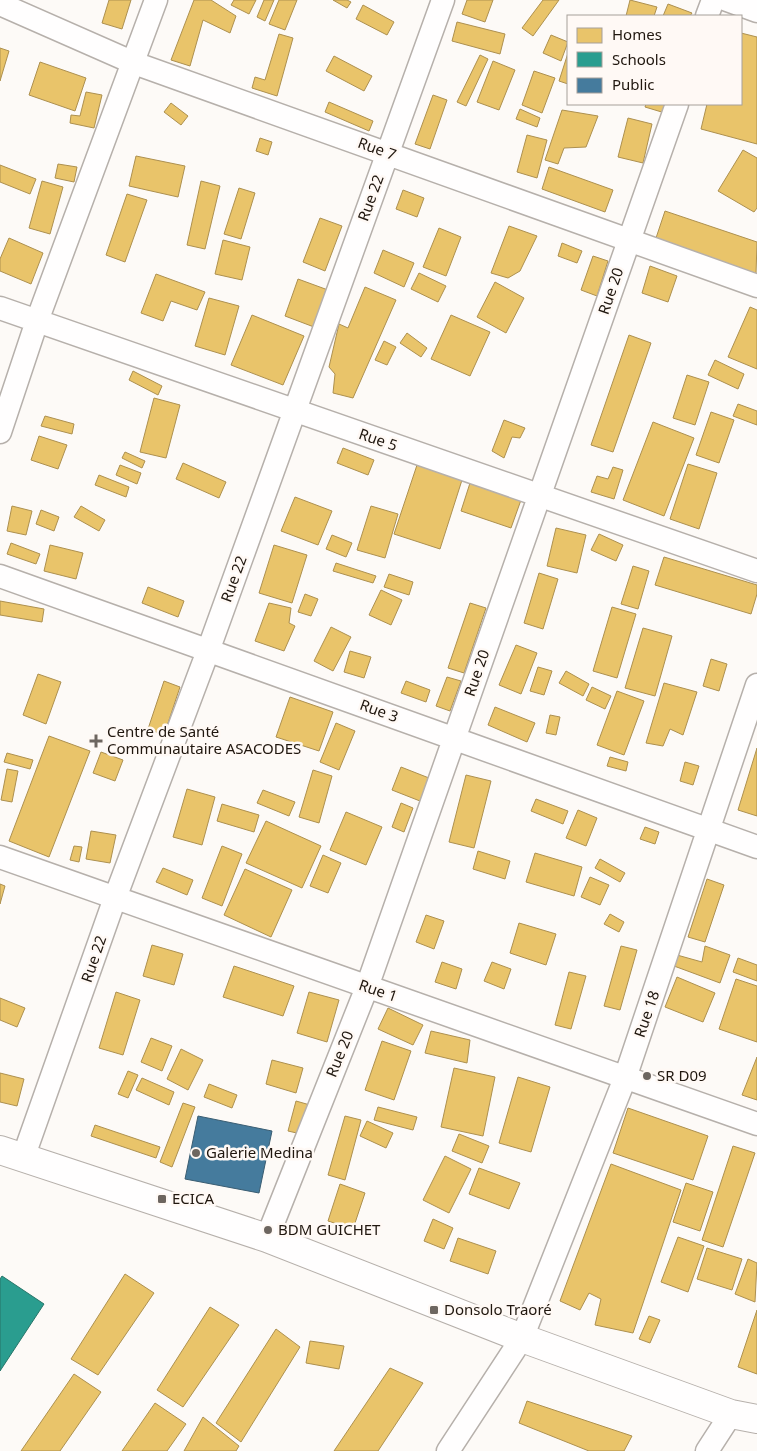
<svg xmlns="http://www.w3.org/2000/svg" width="757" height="1451" font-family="'Noto Sans',sans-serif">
<rect width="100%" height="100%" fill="#fdfaf7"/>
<!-- homes -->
<path fill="#e9c46a" stroke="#ad904f" d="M109 0H131L122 29 102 23Z
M194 0H211L236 16 230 33 203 20 190 66 171 60Z
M234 0H256L249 14 231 5Z
M264 0H274L265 21 257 17Z
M279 0H297L285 30 269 24Z
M333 0H347L351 2 347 8Z
M467 0H493L485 22 462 14Z
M543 0H559L533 36 522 28Z
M630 0 657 7 654 16H626Z
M668 4 692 13 690 16H663Z
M363 5 394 22 387 35 356 19Z
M457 22 505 34 500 54 452 41Z
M741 33 757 37V144L701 129 707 104H741Z
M279 34 293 38 277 96 252 88 255 77 265 80Z
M551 35 568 42 561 61 543 53Z
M0 48 9 51 0 81Z
M568 53V84L559 81Z
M480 55 488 59 466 106 457 102Z
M334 56 372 76 364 91 326 71Z
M493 61 515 70 499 110 477 102Z
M40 62 86 78 75 111 29 95Z
M534 71 555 78 542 113 522 105Z
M86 92 102 95 94 128 70 123 71 115 80 116Z
M433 95 447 100 430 149 415 144Z
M329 102 373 121 369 131 325 112Z
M171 103 188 116 181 125 164 112Z
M646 104H668L665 113 645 107Z
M520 109 540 118 537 127 516 119Z
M562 110 598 116 586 147 564 148 558 164 545 160Z
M628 118 652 124 643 163 618 157Z
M527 135 547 140 537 178 517 172Z
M260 138 272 142 268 155 256 151Z
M743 150 757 158V208L754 212 718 191Z
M136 156 185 166 178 197 129 186Z
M58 164 77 167 74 182 55 178Z
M0 165 36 179 30 194 0 182Z
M549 167 613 190 605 212 542 189Z
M42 181 63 187 50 234 29 228Z
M201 181 220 186 205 249 187 245Z
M239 188 255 193 241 239 224 234Z
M403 190 424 198 417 217 396 209Z
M127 194 147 200 125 262 106 255Z
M665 211 757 242 756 274 655 241Z
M320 218 342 226 325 271 303 262Z
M509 226 537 236 520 271 508 278 491 273Z
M439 228 461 237 446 276 423 267Z
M9 238 43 253 31 284 0 271V259Z
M223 240 250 247 242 280 215 274Z
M562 243 582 251 577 263 558 256Z
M383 250 414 263 404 287 374 273Z
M593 256 608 261 597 296 581 290Z
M650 266 677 276 668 302 642 293Z
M419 273 446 286 438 302 411 289Z
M156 274 205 292 197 310 171 301 163 321 141 313Z
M298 279 328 290 314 327 285 316Z
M495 282 524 298 506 333 477 317Z
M365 287 396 300 353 398 333 393 335 374 329 367 339 324 348 328Z
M209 298 239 306 225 355 195 346Z
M750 307 757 310V369L728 357Z
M252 315 304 336 283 385 231 365Z
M451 315 490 332 470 376 431 359Z
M407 333 427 348 421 357 400 343Z
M629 335 651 343 613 452 591 445Z
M384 341 396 347 387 365 375 360Z
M715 360 744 374 738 389 708 375Z
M133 371 162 386 158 395 129 380Z
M687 375 709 382 695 425 673 418Z
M154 398 180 405 166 458 140 452Z
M738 404 757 411V425L733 416Z
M711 412 734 420 719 463 696 455Z
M45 416 74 424 72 434 41 426Z
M504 420 525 428 520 438 512 437 504 458 492 451Z
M653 422 694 438 664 516 623 500Z
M39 436 67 445 58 469 31 460Z
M343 448 374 460 368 475 337 463Z
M125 452 145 461 142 468 122 458Z
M183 463 226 482 219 498 176 479Z
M688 464 717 473 699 529 670 519Z
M120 465 141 473 137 484 116 475Z
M417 465 462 480 440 549 394 534Z
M613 467 623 470 614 499 591 492 597 476 608 479Z
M99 475 129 487 126 497 95 485Z
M470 483 521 500 511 528 461 511Z
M295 497 332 511 318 545 281 531Z
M12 506 32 511 26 535 7 531Z
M81 506 105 520 99 531 74 517Z
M371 506 398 514 385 558 357 550Z
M41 510 59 517 54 531 36 524Z
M556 528 586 535 577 573 547 566Z
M599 534 623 545 616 561 591 550Z
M332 535 352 543 346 557 326 549Z
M11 543 40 554 36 564 7 554Z
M50 545 83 553 76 579 44 571Z
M274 545 307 555 292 603 259 593Z
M664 557 757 585V594L751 614 655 585Z
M336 563 376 576 373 583 333 571Z
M633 566 649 571 638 609 621 604Z
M539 573 558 579 543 629 524 623Z
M389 574 413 582 409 595 384 587Z
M148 587 184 601 178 617 142 603Z
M381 590 402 600 391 625 369 615Z
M305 594 318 599 311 616 298 612Z
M0 601 44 609 42 622 0 615Z
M269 603 291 608 289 623 295 626 284 651 255 641Z
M470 603 486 608 464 673 448 668Z
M612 607 636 614 617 678 593 671Z
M331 627 351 637 333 671 314 661Z
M643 628 672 636 655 696 625 688Z
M516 645 537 653 521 694 499 685Z
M350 651 371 657 364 678 344 672Z
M711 659 727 664 719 691 703 686Z
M538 667 552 671 544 695 530 691Z
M566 671 589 684 583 696 559 683Z
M38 674 61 682 46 724 23 715Z
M447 677 461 681 450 711 436 706Z
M164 681 180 687 164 735 148 729Z
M406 681 430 690 426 702 401 693Z
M664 683 697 692 683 735 670 729 663 746 646 743Z
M592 687 611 696 605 709 586 700Z
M617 691 644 701 624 755 597 745Z
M290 697 333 712 319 751 276 737Z
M495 707 535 723 527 742 488 725Z
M550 715 560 717 556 735 546 733Z
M336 723 355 731 339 770 320 762Z
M49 736 90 751 49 857 9 841Z
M757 748V816L738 810Z
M101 752 123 760 115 781 93 773Z
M7 753 33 760 30 769 4 762Z
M610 757 628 762 626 771 607 766Z
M685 762 699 766 693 785 680 781Z
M401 767 429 778 420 801 392 790Z
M7 769 18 771 12 802 1 800Z
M313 770 332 776 319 823 299 817Z
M466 775 491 781 474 848 449 842Z
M187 789 215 797 202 845 173 837Z
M263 790 295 802 289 816 257 803Z
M536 799 568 811 563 824 531 811Z
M401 803 413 808 404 832 392 827Z
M222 804 259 815 254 832 217 821Z
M578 810 597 818 586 846 566 838Z
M346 812 382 827 366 865 330 850Z
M266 821 321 846 302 888 246 863Z
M645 827 659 832 655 844 640 839Z
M91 831 116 835 110 863 86 859Z
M74 846 82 847 79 862 70 860Z
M222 846 242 854 222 906 202 898Z
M478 851 510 861 505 879 473 869Z
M535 853 582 867 574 896 526 882Z
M323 855 341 863 328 893 310 886Z
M600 859 625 873 620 882 595 868Z
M163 868 193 880 187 895 156 882Z
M245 869 292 890 271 937 224 915Z
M590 877 609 885 600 905 581 897Z
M707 879 724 885 705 942 688 937Z
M0 884 5 886 0 904Z
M610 914 624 922 619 932 604 924Z
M426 915 444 921 434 949 416 942Z
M519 923 556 934 546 965 510 953Z
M152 945 183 954 174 985 143 976Z
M621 946 637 950 620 1010 604 1006Z
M705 946 730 955 720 983 674 966 677 955 702 962Z
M738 958 757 965V981L733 972Z
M442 962 462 969 456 989 435 982Z
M492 962 511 969 504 989 484 981Z
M234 966 294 986 283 1016 223 997Z
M569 972 586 976 571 1029 555 1025Z
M677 977 715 993 703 1022 665 1007Z
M736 979 757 986V1042L719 1029Z
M116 992 140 1000 123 1055 99 1048Z
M309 992 339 1000 327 1042 297 1033Z
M0 998 25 1008 17 1027 0 1020Z
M388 1008 423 1025 413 1045 378 1029Z
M431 1031 470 1040 467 1063 425 1053Z
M151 1038 172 1046 162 1071 141 1062Z
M382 1041 411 1051 394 1100 365 1090Z
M181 1049 203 1060 188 1090 167 1079Z
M757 1057V1100L742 1095Z
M272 1060 303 1068 296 1093 266 1084Z
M454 1068 495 1077 483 1136 441 1127Z
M128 1071 138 1075 128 1098 118 1094Z
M0 1073 24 1079 17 1106 0 1102Z
M518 1077 550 1087 531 1152 499 1143Z
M142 1078 174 1092 169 1105 136 1090Z
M209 1084 237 1095 232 1108 204 1097Z
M296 1101 310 1105 301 1134 288 1131Z
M183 1103 195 1107 172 1167 160 1162Z
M378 1107 417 1117 413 1130 374 1120Z
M628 1108 708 1136 693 1180 613 1153Z
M345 1116 361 1120 345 1180 328 1175Z
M367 1121 393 1133 386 1148 360 1136Z
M95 1125 160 1147 156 1158 91 1136Z
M459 1134 489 1146 482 1163 452 1151Z
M733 1146 755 1153 723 1247 702 1240Z
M445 1156 471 1169 449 1213 423 1200Z
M611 1164 681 1190 633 1333 595 1325 601 1299 589 1293 580 1310 560 1301Z
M479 1168 520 1183 509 1209 469 1194Z
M686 1183 713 1192 700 1231 673 1222Z
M340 1184 365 1193 353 1229 328 1221Z
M433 1219 453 1228 444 1249 424 1241Z
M678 1237 704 1246 688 1292 661 1282Z
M458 1238 496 1251 488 1274 450 1261Z
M707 1248 742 1259 732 1290 697 1279Z
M748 1259 757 1263 755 1302 735 1294Z
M125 1274 154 1293 98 1375 71 1359Z
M210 1307 239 1325 183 1407 157 1390Z
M757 1310V1374L738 1367Z
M649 1316 660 1320 650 1343 639 1339Z
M276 1329 300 1347 241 1442 216 1423Z
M310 1341 344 1346 339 1369 306 1363Z
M390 1368 423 1383 378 1451H334Z
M74 1374 101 1392 60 1451H21Z
M527 1401 632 1436 624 1451H589L519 1423Z
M155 1403 186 1424 167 1451H122Z
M203 1417 239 1446 236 1451H184Z"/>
<!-- schools -->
<path fill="#2a9d8f" stroke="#277569" d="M2 1276 44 1304 0 1371V1279Z"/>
<!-- public -->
<path fill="#457b9d" stroke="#3a5d72" d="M198 1116 272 1131 259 1193 185 1179Z"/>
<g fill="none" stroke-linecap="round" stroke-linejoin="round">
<!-- minor casing -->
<g stroke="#b6b0ab" stroke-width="25">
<path id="minor" d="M727 0 757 11
M0 4 134 63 757 286
M707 16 713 0
M0 308 757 571
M0 432 37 321 156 0
M0 576 757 847
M0 857 757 1124
M23 1158 115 898 208 651 443 0
M267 1238 367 987 677 104
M448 1451 522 1338 625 1078 757 685
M707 1451 731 1414"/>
</g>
<!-- secondary casing -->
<g stroke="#b6b0ab" stroke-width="30">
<path id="secondary" d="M0 1150 267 1238 522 1338 731 1414 757 1419"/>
</g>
<!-- minor -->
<use href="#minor" stroke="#fffefe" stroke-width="22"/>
<!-- secondary -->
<use href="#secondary" stroke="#fffefe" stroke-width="28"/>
</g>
<!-- markers -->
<g fill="#6d6660" stroke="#fff9f5" stroke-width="2">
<path d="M93.5 733.5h5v5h5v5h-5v5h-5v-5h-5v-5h5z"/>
<circle cx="647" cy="1076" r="5"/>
<circle cx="196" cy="1153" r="5"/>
<rect x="157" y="1194" width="10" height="10" rx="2.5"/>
<circle cx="268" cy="1230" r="5"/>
<rect x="429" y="1305" width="10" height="10" rx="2.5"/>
</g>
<g text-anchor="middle" stroke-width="5" stroke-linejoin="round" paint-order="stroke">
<!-- street labels -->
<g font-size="15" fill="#20170f" stroke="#fff9f5">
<text transform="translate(377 149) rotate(20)" y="5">Rue 7</text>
<text transform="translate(371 198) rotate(-70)" y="5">Rue 22</text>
<text transform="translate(611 291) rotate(-71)" y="5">Rue 20</text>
<text transform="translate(378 440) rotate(19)" y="5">Rue 5</text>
<text transform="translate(234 579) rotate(-70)" y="5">Rue 22</text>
<text transform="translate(477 673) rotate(-71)" y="5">Rue 20</text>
<text transform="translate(379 711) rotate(20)" y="5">Rue 3</text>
<text transform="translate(94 959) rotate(-71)" y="5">Rue 22</text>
<text transform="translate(378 991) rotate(19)" y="5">Rue 1</text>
<text transform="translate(647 1014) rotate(-71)" y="5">Rue 18</text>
<text transform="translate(340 1054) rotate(-68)" y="5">Rue 20</text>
</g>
<!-- poi labels -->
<g font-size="15" fill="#20170f" stroke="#fff9f5" text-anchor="start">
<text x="107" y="737">Centre de Santé<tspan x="107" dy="17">Communautaire ASACODES</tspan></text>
<text x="657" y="1081">SR D09</text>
<text x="206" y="1158">Galerie Medina</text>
<text x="172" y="1204">ECICA</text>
<text x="278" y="1235">BDM GUICHET</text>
<text x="444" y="1315">Donsolo Traoré</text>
</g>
</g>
<!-- legend -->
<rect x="567" y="15" width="175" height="90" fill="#fff9f5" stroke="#a69f99"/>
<rect x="577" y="28" width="25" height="15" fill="#e9c46a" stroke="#a69f99"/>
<text x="612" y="40" font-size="15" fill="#20170f">Homes</text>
<rect x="577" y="52" width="25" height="15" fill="#2a9d8f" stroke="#a69f99"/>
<text x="612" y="65" font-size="15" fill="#20170f">Schools</text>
<rect x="577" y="78" width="25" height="15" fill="#457b9d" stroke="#a69f99"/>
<text x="612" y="90" font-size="15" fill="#20170f">Public</text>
</svg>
